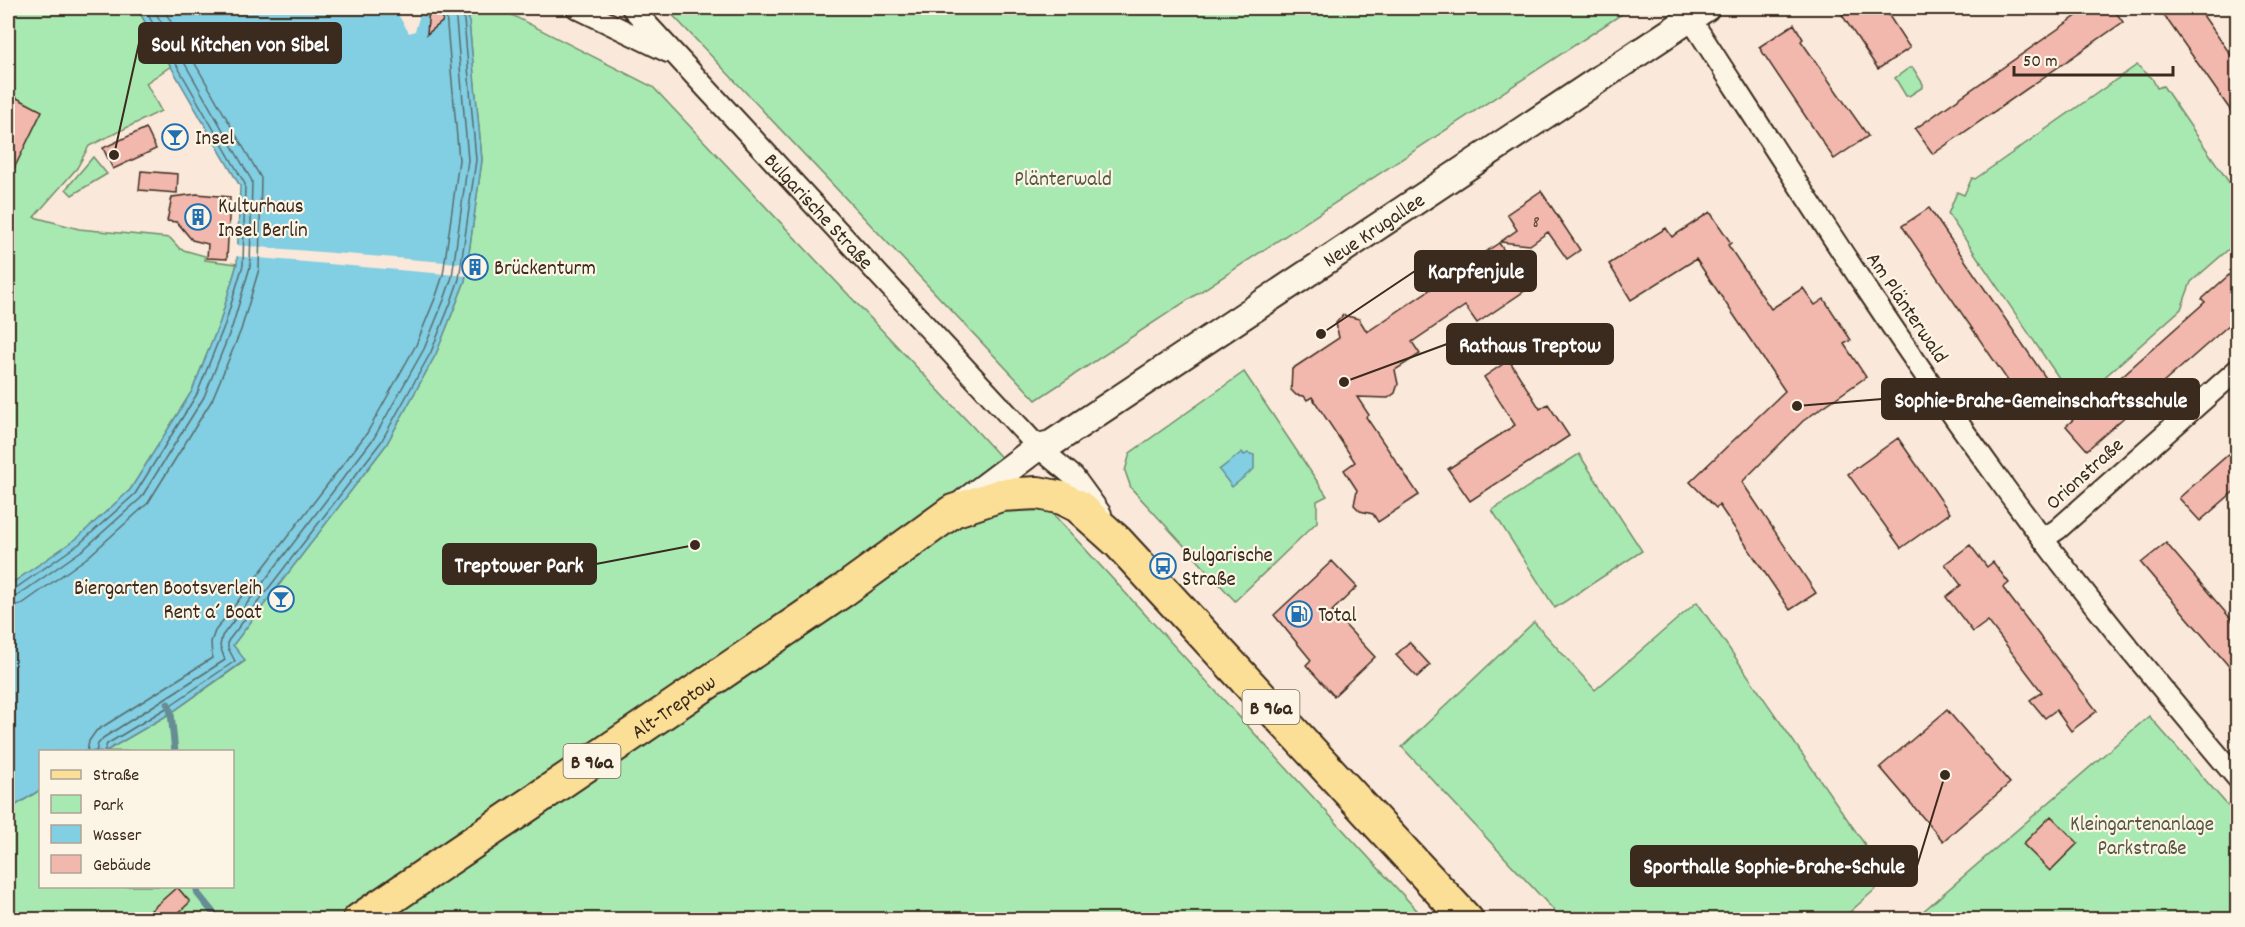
<svg xmlns="http://www.w3.org/2000/svg" width="2245" height="927" font-family="Dekko,sans-serif">
<rect width="100%" height="100%" fill="#fae9da"/>
<filter id="ink" filterUnits="userSpaceOnUse"><feTurbulence type="fractalNoise" baseFrequency=".0167" numOctaves="2"/><feDisplacementMap in="SourceGraphic" scale="12" xChannelSelector="R" yChannelSelector="G"/><feConvolveMatrix kernelMatrix="1 2 1 2 8 2 1 2 1" color-interpolation-filters="sRGB"/></filter>
<g filter="url(#ink)">
<!-- green -->
<path fill="#a8e9b2" stroke="#728a68" stroke-width="1.5" d="M8 8H137L171 66 146 83 161 111 89 146 77 168 34 217 79 229 170 238 180 249 205 256V260L237 264 220 322 192 391 130 490 76 539 8 586Z
M471 8H498L653 87 974 428 1425 919H8V810L40 790V886H232V752L106 751 171 713 245 661 233 645 386 445 436 354 456 304 465 281 482 160 468 11Z
M666 8H1631L1036 400Z
M2137 65 2152 78 2157 88 2163 86 2237 194V242L2191 282 2181 309 2080 399 2063 384 1948 214 1957 192 1964 195 1972 178 1975 179Z
M1909 68H1913L1923 84V87L1909 96H1906L1895 78Z
M93 157 107 174 72 195 66 189Z
M1244 372 1327 496 1317 501V522L1235 601 1131 488 1125 471 1130 453Z
M1579 454 1642 551 1555 608 1492 510Z
M1697 602 1888 878 1842 919H1562L1402 747 1534 622 1595 690Z
M2149 716 2237 816V919L1913 920Z"/>
<!-- water -->
<path fill="#82cee2" stroke="#668c94" stroke-width="1.5" d="M137 8H471L468 11 482 160 465 281 456 304 436 354 386 445 233 645 245 660 171 713 106 751 40 752V790L8 810V586L76 539 130 490 192 391 220 322 237 264 240 186Z
M1242 452 1244 455 1248 453 1254 455V469L1232 487 1219 470Z"/>
<!-- pier -->
<path fill="#fae9da" d="M394 8H422L415 31 409 33Z
M235 245 469 264 468 276 234 256Z"/>
<g fill="none" stroke-linecap="round" stroke-linejoin="round">
<!-- shore -->
<path stroke="#576c6c" stroke-width="1.5" d="M8 591 13 590 79 544 135 494 197 394 225 324 243 265 245 184 144 8
M8 598 17 596 84 549 141 498 204 397 232 327 250 267 252 181 153 8
M8 607 22 604 88 557 148 503 212 400 241 330 259 269 261 178 163 8
M87 752 89 741 96 731 212 658 211 642 215 631 367 433 416 345 436 296 443 275 459 160 446 14
M96 752 98 744 103 738 225 660 220 646 222 636 374 438 424 349 444 300 452 277 468 160 455 8
M104 752 107 744 168 707 235 661 228 648V641L381 442 431 352 451 302 459 279 476 160 463 8"/>
<!-- stream -->
<path stroke="#668c94" stroke-width="7" d="M168 704 171 713 175 752
M196 886 198 894 219 920"/>
</g>
<!-- building -->
<path fill="#f2b8ad" stroke="#3b2a1e" stroke-width="1.5" d="M429 8H446L442 22 427 34Z
M1853 8H1884L1910 48 1878 69 1842 15Z
M2088 8H2113L2123 22 1933 154 1915 129Z
M2159 8H2198L2238 65V121Z
M1794 24 1803 39 1801 41 1868 136 1834 159 1759 47Z
M13 96 42 111 8 181V108Z
M146 128 156 149 113 169 103 148Z
M141 171 178 174 177 193 139 190Z
M1541 191 1580 250 1567 259 1548 232 1530 245 1500 242 1517 230 1507 214Z
M197 194 230 197 227 259 207 258 208 244 192 240 177 222 167 221 172 197Z
M1929 208 2050 384 2023 403 1902 226Z
M1710 212 1731 243 1728 245 1771 309 1803 288 1815 305 1824 299 1851 340 1844 344 1866 377 1803 421 1742 482 1816 593 1790 610 1719 505 1716 508 1690 482 1785 391 1696 259 1631 300 1609 264 1666 228 1672 237Z
M1499 243 1529 288 1477 323 1465 306 1412 342 1420 354 1395 370 1398 384 1395 393 1388 398 1357 397 1369 415 1366 417 1419 495 1378 522 1373 514 1360 511 1354 505 1357 490 1344 470 1355 462 1312 397 1307 400 1304 396 1296 395 1291 390 1292 369 1339 338 1336 323 1343 315 1359 319 1367 332 1447 278V270L1452 263 1463 267Z
M2238 267V317L2087 450 2066 426 2205 302 2202 299Z
M1509 360 1540 409 1548 404 1569 436 1470 501 1448 469 1515 425 1484 377Z
M1898 438 1950 513 1901 548 1848 474Z
M2238 446V488L2200 521 2179 498Z
M2166 543 2238 627V677L2141 563Z
M1970 545 1987 567 1993 562 2009 583 2003 588 2097 711 2071 731 2056 710 2045 718 2030 700 2042 692 1988 621 1973 632 1946 597 1961 585 1945 564Z
M1332 561 1357 587 1332 611 1375 657 1334 696 1306 665 1311 660 1274 615Z
M1409 642 1430 665 1417 677 1396 655Z
M1947 710 2010 783 1943 841 1880 767Z
M2051 816 2078 843 2050 871 2023 844Z
M177 887 190 902 171 920H140Z"/>
<g fill="none" stroke-linecap="round" stroke-linejoin="round">
<!-- minor casing -->
<g stroke="#3b2a1e" stroke-width="24">
<g id="minor">
<path d="M577 8 668 52"/>
<path id="s1" d="M632 8 1038 447 1074 477 1101 514"/>
<path d="M1690 18C1792 175 1892 333 2002 484 2076 586 2157 683 2238 779"/>
<path d="M2043 539 2058 529 2238 369"/>
</g>
</g>
<!-- tertiary casing -->
<g stroke="#3b2a1e" stroke-width="30">
<g id="tertiary">
<path id="s2" d="M965 502 1038 447 1051 444 1706 8"/>
</g>
</g>
<!-- primary casing -->
<g stroke="#3b2a1e" stroke-width="36">
<g id="primary">
<path id="s3" d="M359 920 844 590 953 511 1001 495 1038 493 1062 498 1078 506 1118 542 1467 920"/>
</g>
</g>
<!-- minor -->
<use href="#minor" stroke="#fcf5e5" stroke-width="20"/>
<!-- tertiary -->
<use href="#tertiary" stroke="#fcf5e5" stroke-width="26"/>
<!-- primary -->
<use href="#primary" stroke="#fbdf96" stroke-width="32"/>
</g>
</g>
<!-- icons -->
<defs>
<g id="bar-ring" transform="scale(1.35)"><circle r="9.5" fill="#fcf5e5" stroke="#1f6fb2" stroke-width="1.5"/><path d="M-6-5H6L.8 .8V4.5H3.5V6h-7V4.5H-.8V.8Z" fill="#1f6fb2"/></g>
<g id="building-ring" transform="scale(1.35)"><circle r="9.5" fill="#fcf5e5" stroke="#1f6fb2" stroke-width="1.5"/><path d="M-4-6H4V6H1V3H-1V6H-4ZM-2.5-4.3h1.7v1.8h-1.7ZM.8-4.3h1.7v1.8H.8ZM-2.5-1h1.7V.8h-1.7ZM.8-1h1.7V.8H.8Z" fill="#1f6fb2"/></g>
<g id="bus-ring" transform="scale(1.35)"><circle r="9.5" fill="#fcf5e5" stroke="#1f6fb2" stroke-width="1.5"/><path d="M-5-6H5V4H4V6H2V4H-2V6H-4V4H-5ZM-3.5-4V0h7V-4ZM-3.5 1.2v1.5H-2V1.2ZM2 1.2v1.5H3.5V1.2Z" fill="#1f6fb2"/></g>
<g id="fuel-ring" transform="scale(1.35)"><circle r="9.5" fill="#fcf5e5" stroke="#1f6fb2" stroke-width="1.5"/><path d="M-5.5-6h7V0h2V4h1.3V-2.5L3-4.5l.8-.8L6-3V5H2.5V1h-1V6h-7ZM-4.2-4.7v3.2H.2V-4.7Z" fill="#1f6fb2"/></g>
</defs>
<g fill-rule="evenodd">
<use href="#bar-ring" x="175" y="137"/>
<use href="#building-ring" x="198" y="217"/>
<use href="#building-ring" x="475" y="267"/>
<use href="#bus-ring" x="1163" y="566"/>
<use href="#bar-ring" x="281" y="599"/>
<use href="#fuel-ring" x="1299" y="614"/>
</g>
<g text-anchor="middle" stroke-width="4.5" stroke-linejoin="round" paint-order="stroke">
<!-- number labels -->
<g font-size="18" fill="#694e42">
<text x="1536" y="227">8</text>
</g>
<!-- shield labels -->
<g fill="#fcf5e5" stroke="#75675a" stroke-width="1.5">
<rect x="1242.5" y="690" width="57" height="34" rx="4.5"/>
<rect x="563.5" y="744" width="57" height="34" rx="4.5"/>
</g>
<g font-size="20" font-weight="bold" fill="#3b2a1e">
<text x="1271" y="714">B 96a</text>
<text x="592" y="768">B 96a</text>
</g>
<!-- poi labels -->
<g font-size="21" fill="#3b2a1e" stroke="#fcf5e5" text-anchor="start">
<text x="195" y="144">Insel</text>
<text x="218" y="212">Kulturhaus<tspan x="218" dy="24">Insel Berlin</tspan></text>
<text x="494" y="274">Brückenturm</text>
<text x="1182" y="561">Bulgarische<tspan x="1182" dy="24">Straße</tspan></text>
<text x="262" y="594" text-anchor="end">Biergarten Bootsverleih<tspan x="262" dy="24">Rent a´ Boat</tspan></text>
<text x="1318" y="621">Total</text>
</g>
<!-- park labels -->
<g font-size="21" fill="#565a43" stroke="#fcf5e5">
<text x="1063" y="185">Plänterwald</text>
<text x="2142" y="830">Kleingartenanlage<tspan x="2142" dy="24">Parkstraße</tspan></text>
</g>
<!-- street labels -->
<g font-size="21" fill="#3b2a1e" stroke="#fcf5e5">
<text dy="7" stroke="none"><textPath href="#s1" startOffset="276">Bulgarische Straße</textPath></text>
<text dy="7" stroke="none"><textPath href="#s2" startOffset="492">Neue Krugallee</textPath></text>
<text transform="translate(1908 307) rotate(56)" y="7">Am Plänterwald</text>
<text transform="translate(2084 473) rotate(-42)" y="7">Orionstraße</text>
<text dy="7" stroke="none"><textPath href="#s3" startOffset="380">Alt-Treptow</textPath></text>
</g>
</g>
<!-- callouts -->
<path fill="none" stroke="#3b2a1e" stroke-width="2" d="M114 155L139 43M1321 334L1415 271M1344 382L1447 344M1797 406L1882 399M695 545L596 564M1945 775L1917 866"/>
<g fill="#3b2a1e" stroke="#fcf5e5" stroke-width="2">
<circle cx="114" cy="155" r="6"/>
<circle cx="1321" cy="334" r="6"/>
<circle cx="1344" cy="382" r="6"/>
<circle cx="1797" cy="406" r="6"/>
<circle cx="695" cy="545" r="6"/>
<circle cx="1945" cy="775" r="6"/>
</g>
<g fill="#3b2a1e" stroke="#3b2a1e" stroke-width="2">
<rect x="139" y="23" width="202" height="40" rx="6"/>
<rect x="1415" y="251" width="121" height="40" rx="6"/>
<rect x="1447" y="324" width="166" height="40" rx="6"/>
<rect x="1882" y="379" width="317" height="40" rx="6"/>
<rect x="443" y="544" width="153" height="40" rx="6"/>
<rect x="1631" y="846" width="286" height="40" rx="6"/>
</g>
<g font-size="22" text-anchor="middle" font-weight="bold" fill="#fff">
<text x="240" y="51">Soul Kitchen von Sibel</text>
<text x="1476" y="278">Karpfenjule</text>
<text x="1530" y="352">Rathaus Treptow</text>
<text x="2041" y="407">Sophie-Brahe-Gemeinschaftsschule</text>
<text x="519" y="572">Treptower Park</text>
<text x="1774" y="873">Sporthalle Sophie-Brahe-Schule</text>
</g>
<!-- margin -->
<rect width="2245" height="927" fill="none" stroke="#fcf5e5" stroke-width="30"/>
<rect x="15" y="15" width="2215" height="897" fill="none" stroke="#3b2a1e" stroke-width="2" filter="url(#ink)"/>
<!-- legend -->
<rect x="39" y="750" width="195" height="138" fill="#fcf5e5" stroke="#afa495" stroke-width="1.5"/>
<rect x="51" y="770" width="30" height="9" fill="#fbdf96" stroke="#afa495" stroke-width="1.5"/>
<text x="93" y="780" font-size="18" fill="#3b2a1e">Straße</text>
<rect x="51" y="795" width="30" height="18" fill="#a8e9b2" stroke="#afa495" stroke-width="1.5"/>
<text x="93" y="810" font-size="18" fill="#3b2a1e">Park</text>
<rect x="51" y="825" width="30" height="18" fill="#82cee2" stroke="#afa495" stroke-width="1.5"/>
<text x="93" y="840" font-size="18" fill="#3b2a1e">Wasser</text>
<rect x="51" y="855" width="30" height="18" fill="#f2b8ad" stroke="#afa495" stroke-width="1.5"/>
<text x="93" y="870" font-size="18" fill="#3b2a1e">Gebäude</text>
<!-- scale -->
<path d="M2014 66v9h159v-9" fill="none" stroke="#3b2a1e" stroke-width="3"/>
<text x="2023" y="66" font-size="18" fill="#3b2a1e" stroke="#fcf5e5" stroke-width="4.5" paint-order="stroke">50 m</text>
</svg>
